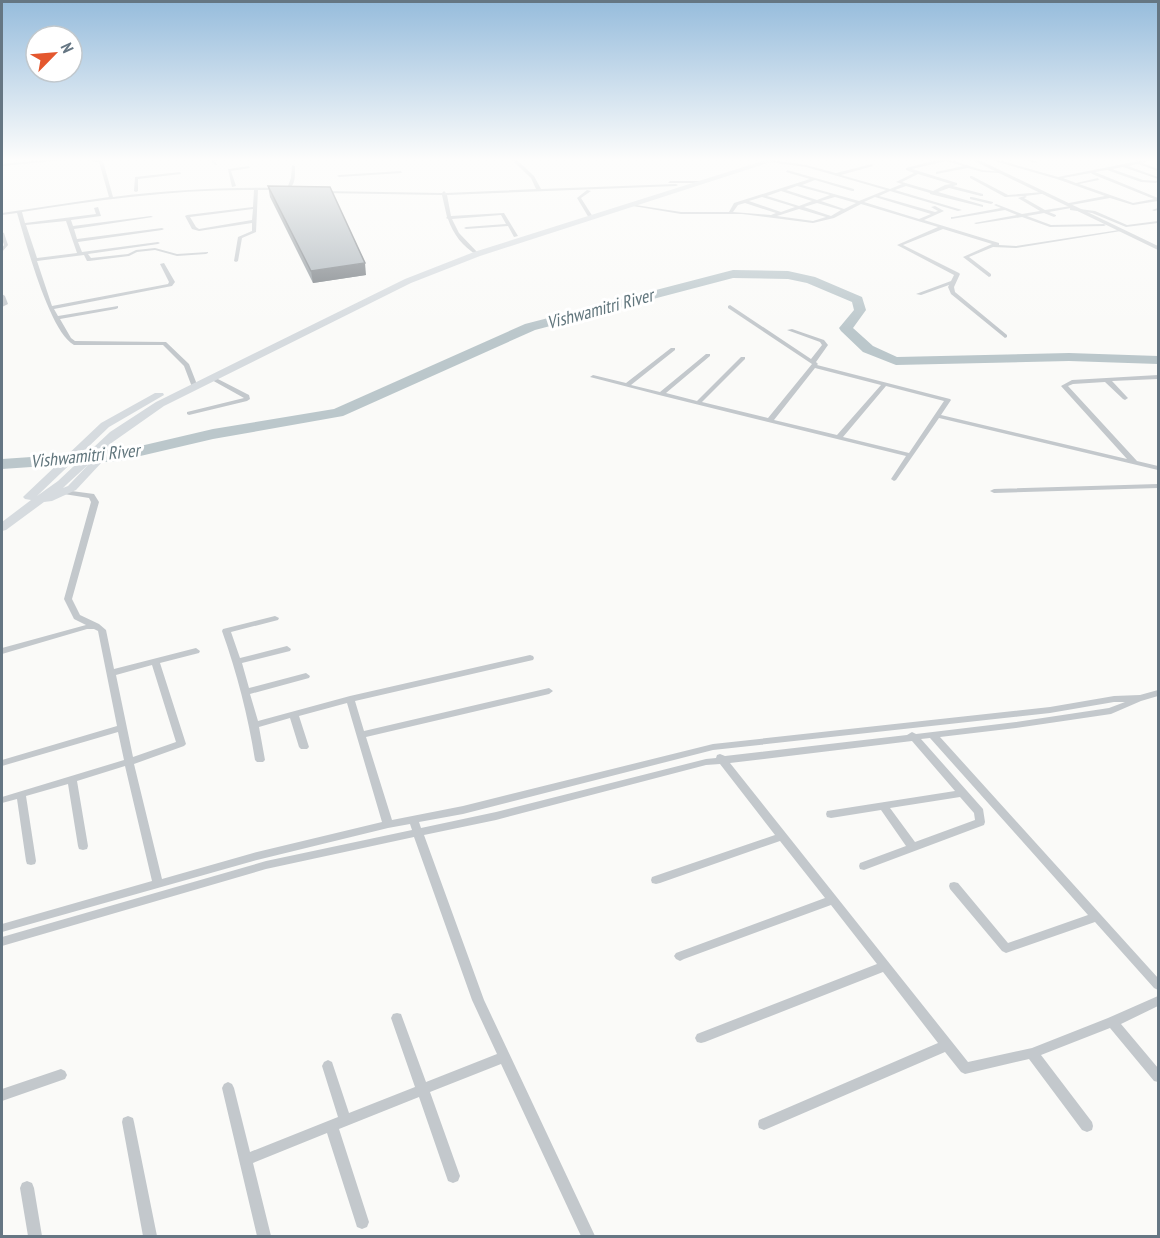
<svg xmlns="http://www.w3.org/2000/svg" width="1160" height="1238" font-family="'PT Sans Narrow',sans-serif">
<rect width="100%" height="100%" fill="#fafaf8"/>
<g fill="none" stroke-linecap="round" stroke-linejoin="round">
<!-- river -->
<path fill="#bbc7cb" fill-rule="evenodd" d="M733 270 788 271 815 277 862 297 866 310 853 328 873 346 897 357 1069 353 1158 356V364L1069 361 896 365 863 352 841 331 839 328 854 310 852 302 807 283 788 279 733 278 535 330 343 416 213 439 119 461 2 469V459L119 451 213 429 334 409 525 324Z"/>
<!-- minor -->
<path fill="#c3c8cc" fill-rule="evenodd" d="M63 158H84L2 166V164Z
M88 158 95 160 98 158H126L103 161 113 197C169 190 224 187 280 188L282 189 280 190H258L256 232 242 238 238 261 236 262 234 261 238 237 252 231V223L199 231 192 229 185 216 187 215 253 207 254 190C176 189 98 200 22 212L25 223 96 214 94 208 98 207 101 216 71 220 73 226 151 216 153 217 74 229 77 239 162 228 164 229 162 230 78 242 82 252 158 242 160 243 158 244 88 254 91 258 128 254 136 250 155 248 177 254 208 252V253L206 254 177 256 155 250 137 252 129 256 89 261H87L84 255 37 261 52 306 168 284 169 282 160 264 164 263 175 282 172 286 54 309 58 316 118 306V308L116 309 60 319 71 338 75 341 166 342 189 364 198 387 197 388H193L192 387 184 366 163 345H74C49 331 26 242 17 213L2 215V213L109 197 99 162H93ZM253 209 252 220 199 229 196 227 190 217ZM66 221 77 253 37 258 26 225Z
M209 158H214L217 165H215Z
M510 158H515L534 176 541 189 676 184 678 185 676 186 447 195 451 216 504 213 518 236 514 237 508 226 466 229 464 228 466 227 506 224 501 215 452 219 459 233 479 254 477 255C463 247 453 234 448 219L446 218 447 217 442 195 323 193 321 192 323 191 442 193 444 191 446 193 536 189 531 178Z
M758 158 806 165 836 173 872 164 873 166 841 175 890 189 902 184 896 182 914 173 906 170V168L945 158H954L951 160 982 170 1002 172 1000 173 982 172 968 168 936 174V172L963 166 946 161 912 169 957 183V185L953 186 983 194V196H981L949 188 938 192 983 205V207L930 194V193L906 186 895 190 962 210 958 211 890 191 879 196 935 212 938 211 931 207 935 206 944 211 924 220 999 243V245L1016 246 1119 230 1121 231 1016 248 993 247 969 257 991 274V276L989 277 963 257 992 244 943 229 903 245 959 273 960 274 954 287 955 292 1007 335V337L1005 338 951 294 948 287 949 285 921 295 916 294 951 281 954 275 897 245 938 227 861 204 834 218 813 223 742 214H681L627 205 629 204 681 212H729L734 203 810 179 786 172 787 170 854 189V191H852L815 180 802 185 859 201 886 190 806 167 769 162ZM918 174 951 184 945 185 933 191 902 182ZM797 186 830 195 817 200 786 190ZM781 191 812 201 799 206 767 196ZM762 197 795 207 781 212 749 201ZM835 197 856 203 844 209 821 201ZM875 197 931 214 919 219 864 202ZM745 203 776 213 771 215 733 212 738 205ZM817 203 841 210 831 216 804 207ZM799 209 826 217 813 221 777 216Z
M984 158H992L1058 177 1154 158 1153 160 1142 163 1158 169V171L1138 164 1128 166 1158 177V179L1123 167 1112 169 1143 180 1158 181 1156 183 1141 182 1107 170 1095 172 1158 198V201L1133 205 1110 198 1071 205H1069V203L1105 196 1057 179ZM1091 173 1092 174 1154 199 1133 203 1079 184 1099 180 1098 178 1076 183 1063 178Z
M1023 158H1030L1037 162 1034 163Z
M1046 158H1052L1054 160 1052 161Z
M292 165 295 166C295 177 296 189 283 191V189L288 186 291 178Z
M249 166 250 168 231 171 236 186 232 187 228 169Z
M401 171 402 173 339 177 337 176 339 175Z
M180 172 181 174 138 179V191L136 192 134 191 135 177Z
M970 176H972L1008 195 1043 192V194H1041L1025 196 1027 197 1024 198 1045 210 1071 206V208L1049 212 1056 215V216L1054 217 1044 213 1027 216 1051 225 1104 224 1106 225 1104 226 1050 227 1022 217 976 224 974 223 1017 215 1005 210 951 219V217H953L1001 208 994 205 996 204 1022 214 1040 211 1018 198 1025 196 1005 197 970 178Z
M670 181H701L703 182 701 183H668Z
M587 190 591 191 581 198 593 217 591 218H589L577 198Z
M972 197 993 202V203L991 204 970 199V197Z
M1072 208 1095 211 1127 225 1158 221V223L1126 227 1092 213 1070 210V208Z
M1158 208V210L1154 211 1152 210Z
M2 232 4 233 8 245 2 252V248L4 245 2 239Z
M2 294 5 296 8 304 2 307Z
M730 305 811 359 822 345 820 342 787 330 792 329 824 340 828 345 816 362 818 364 817 365 950 399 951 400 941 415 1127 459 1061 386 1072 380 1158 375V379L1112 381 1127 397 1128 398 1125 400 1123 399 1105 382 1073 384 1068 386 1137 461 1158 466V470L939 418 896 480 894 481 891 479 906 456 659 395 590 377 593 375 626 383 671 348H675V350L631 385 660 392 706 354H710V356L666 393 697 401 741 357H745V359L702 402 768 418 812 364 728 308V306ZM815 368 881 385 837 435 774 420ZM886 386 944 401 909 453 843 437Z
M212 376 249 395 250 399 247 401 189 415 187 414V412L244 398 210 379V377Z
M1158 484V488L994 493 990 491 994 489Z
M64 490 94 494 99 502 72 599 80 615 99 624 106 630 114 669 196 648 200 651 199 653 160 663 186 744 184 746 134 764 162 879 257 852 382 822 347 703 299 716 309 747 307 749H301L299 747 290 718 259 727 265 760 263 762H257L255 760C248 716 237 673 222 631L223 629 275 616 279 618 278 620 231 632 240 658 287 646 291 649 290 651 242 663 249 688 306 673 310 676 309 678 250 694 258 721 350 696 530 655 533 656 534 658 533 660 355 701 364 731 549 688 553 691 549 694 366 737 392 820 463 806 713 744 1050 707 1114 696 1140 695 1158 690V696L1141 701 1111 714 1016 728 940 737 1158 978V990L1154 988 1095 922 1006 953 1002 951 950 889 949 886 950 883 954 882 958 883 1008 943 1088 915 930 738 921 739 983 809 985 822 984 825 864 870 860 869 859 866 860 863 906 846 881 810 831 818 827 817 826 814 827 811 955 791 912 741 730 763 968 1062 1032 1048 1108 1018 1158 996V1006L1121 1024 1158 1068V1082L1154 1081 1110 1028 1041 1055 1092 1122 1093 1126 1092 1130 1087 1132 1082 1130 1029 1059 965 1074 961 1072 945 1052 769 1128 764 1130 759 1128 758 1124 759 1120 938 1043 883 972 705 1042 701 1043 697 1042 695 1038 697 1034 877 964 831 905 684 959 680 961 676 959 674 956 676 953 825 898 780 841 660 883 656 884 652 883 651 880 652 877 775 835 720 764 706 765 496 820 424 835 484 1000 595 1236H581L501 1064 430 1092 460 1176 458 1181 453 1183 448 1181 419 1097 339 1129 369 1222 367 1227 362 1229 357 1227 327 1133 253 1163 271 1236H257L222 1088 224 1084 228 1082 232 1084 234 1088 250 1152 338 1117 322 1066 324 1062 328 1060 332 1062 349 1113 415 1087 391 1018 393 1014 397 1013 401 1014 426 1082 497 1054 472 1000 414 837 266 869 2 946V937L266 861 412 830 410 824 388 828 257 860 2 932V924L152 881 125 766 77 781 88 846 87 849 83 850 79 849 78 846 68 784 26 796 36 861 35 864 31 865 27 864 26 861 17 799 2 803V797L124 760 118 732 2 766V760L117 726 98 631 94 629H87L2 654V648L86 625 74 619 64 599 91 502 89 498 64 494 63 492ZM152 665 176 742 133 757 116 675ZM1114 702H1125L1109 708 1016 722 916 734 912 732 907 735 725 756 720 754 717 755 716 758 706 759 496 812 421 828 419 822 463 814 713 750 1050 713ZM960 797 974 813 975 820 915 842 890 808Z
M61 1069 65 1071 67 1075 65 1079 2 1101V1089Z
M128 1116 133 1118 134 1122 157 1236H143L122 1122 123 1118Z
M27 1181 32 1183 34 1188 42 1236H28L20 1188 22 1183Z"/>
<!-- tertiary -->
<path fill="#c3c8cc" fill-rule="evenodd" d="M968 158H975L1158 246V250Z"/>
<!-- primary -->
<path fill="#d6dbdf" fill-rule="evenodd" d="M772 158H783L480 256 411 283 164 406 110 444 116 447 76 490 52 501 44 502 6 530 2 531V522L31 500 25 499 23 497 25 495 101 423 155 393H163L164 395 109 427 37 496 58 481 110 432 156 402 405 279 474 252ZM89 464 68 486 63 488 66 485Z"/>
</g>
<!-- wall -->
<path fill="#929a9f" d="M268 186 366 275 313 283 270 197Z"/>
<!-- shaded-wall -->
<path fill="#777d82" d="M365 263 366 275 313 283 311 271Z"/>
<!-- building -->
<path fill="#aab3b9" stroke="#777d82" stroke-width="1.5" d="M268 186 330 187 365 263 311 271Z"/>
<!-- sky -->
<linearGradient id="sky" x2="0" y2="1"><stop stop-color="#96bcdc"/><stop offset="0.48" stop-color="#fdfdfc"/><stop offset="1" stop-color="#fdfdfc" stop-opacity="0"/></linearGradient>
<rect width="1160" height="332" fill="url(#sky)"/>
<g text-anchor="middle" stroke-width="6" stroke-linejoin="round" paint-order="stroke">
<!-- far-water labels -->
<g font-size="18" font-style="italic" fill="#60757c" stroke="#fff">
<text transform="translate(600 309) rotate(-15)" y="6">Vishwamitri River</text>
<text transform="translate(85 456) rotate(-6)" y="6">Vishwamitri River</text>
</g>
</g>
<!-- border -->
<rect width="1160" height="1238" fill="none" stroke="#657683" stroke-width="6"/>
<!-- north arrow -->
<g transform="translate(54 54) rotate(65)"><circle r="28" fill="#ffffff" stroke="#c1c8cd" stroke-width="1.5"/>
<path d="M0-4.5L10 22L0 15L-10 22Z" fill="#e4572e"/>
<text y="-9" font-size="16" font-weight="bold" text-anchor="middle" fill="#657683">N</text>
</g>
</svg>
